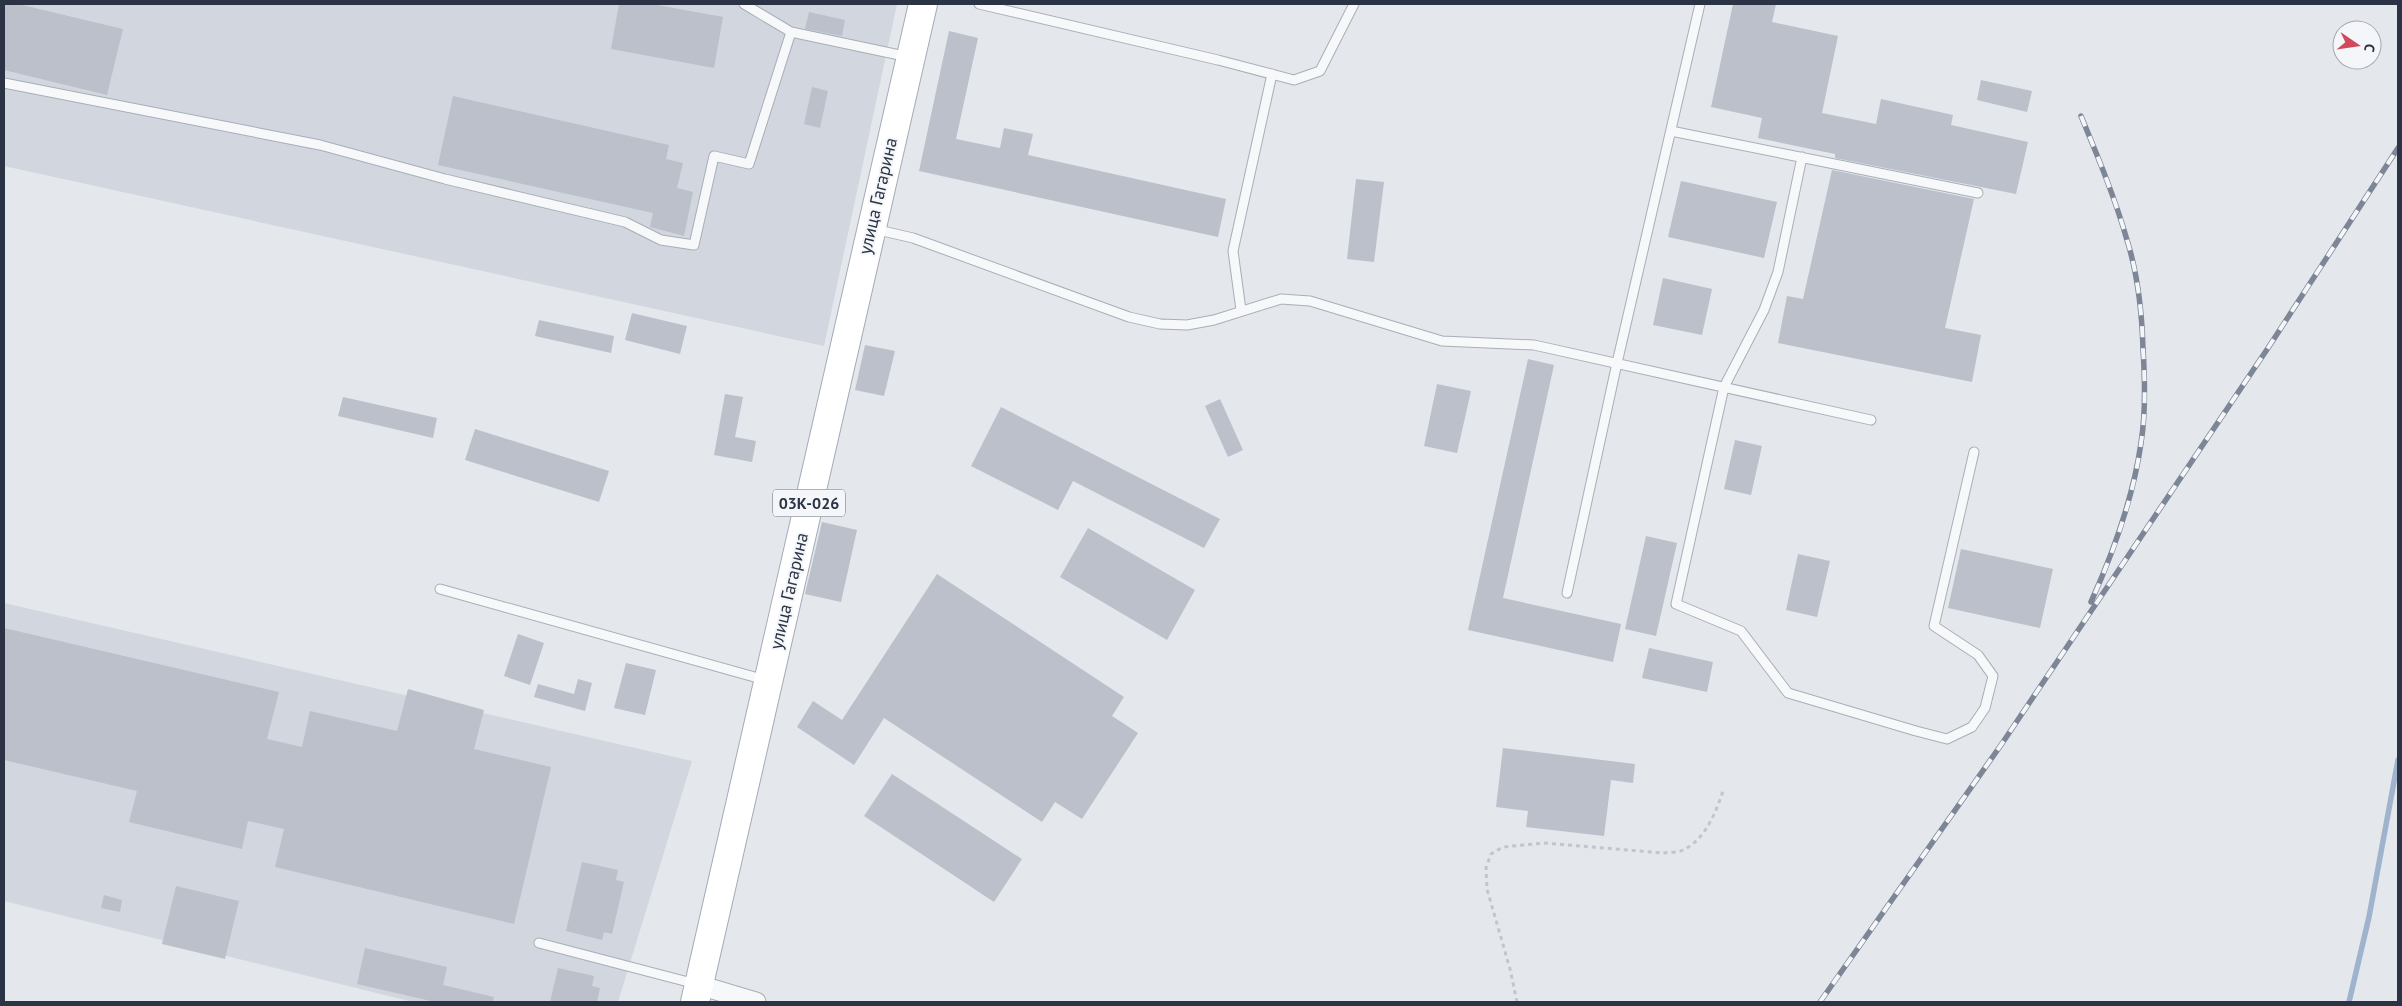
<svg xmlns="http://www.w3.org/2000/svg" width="2402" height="1006" font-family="'PT Sans',sans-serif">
<rect width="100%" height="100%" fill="#e4e7ec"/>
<!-- built -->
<path fill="#d2d6de" d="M4 4H897L824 346 4 166Z
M4 603 692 761 618 1002H413L4 901Z"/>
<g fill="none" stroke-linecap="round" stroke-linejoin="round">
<!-- stream -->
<path stroke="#9fb4cc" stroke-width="5.5" d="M2349 1002 2369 917 2398 760"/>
</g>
<!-- building -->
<path fill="#bbc0ca" d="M4 4H18L123 29 107 95 4 70Z
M619 4H652L723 17 714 68 611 49Z
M1733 4H1776L1772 22 1838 36 1822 113 1876 124 1881 99 1953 115 1951 125 2028 142 2016 194 1835 158V154L1758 138 1762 118 1711 107Z
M809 12 845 20 842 36 805 29Z
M949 31 978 38 956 139 1000 148 1004 128 1033 134 1028 155 1226 199 1218 237 919 171Z
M1981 80 2032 91 2027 112 1977 100Z
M812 87 828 91 820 128 804 124Z
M453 96 669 145 666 159 683 163 677 188 693 192 684 236 650 227 653 213 438 165Z
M1832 170 1974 199 1945 328 1981 335 1972 382 1778 343 1787 296 1803 299Z
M1356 179 1384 182 1374 262 1347 259Z
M1681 181 1777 202 1764 258 1668 237Z
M1663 278 1712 289 1702 335 1653 325Z
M632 313 687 326 680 354 625 340Z
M539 320 614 336 611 353 535 336Z
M865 345 895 351 884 396 855 390Z
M1528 359 1554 365 1503 598 1621 624 1613 662 1468 630Z
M1437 384 1471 391 1457 453 1424 446Z
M725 394 743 397 735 437 756 441 752 462 714 455Z
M343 397 437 418 433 438 338 416Z
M1220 399 1243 450 1228 457 1205 406Z
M1001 407 1220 519 1204 548 1073 481 1058 510 971 466Z
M475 429 609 471 599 502 465 460Z
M1735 440 1762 446 1751 495 1724 489Z
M822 522 857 530 841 602 805 594Z
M1088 528 1195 590 1167 640 1060 577Z
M1646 536 1677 543 1656 636 1625 629Z
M1961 549 2053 569 2040 628 1948 608Z
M1798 554 1830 561 1817 617 1786 610Z
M937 574 1124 697 1112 716 1138 733 1082 819 1055 802 1042 822 884 718 854 765 797 727 813 701 842 720Z
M4 628 279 692 267 739 302 747 310 711 397 731 408 689 484 710 474 749 551 767 514 924 275 867 284 829 248 821 242 849 129 822 137 791 4 760Z
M518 634 544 643 530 685 504 676Z
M1649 648 1713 662 1707 692 1642 678Z
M626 663 656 670 645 715 614 708Z
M578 679 592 683 585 711 534 697 538 684 574 694Z
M1503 748 1635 764 1633 783 1611 780 1604 836 1526 827 1528 811 1496 807Z
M892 774 1022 859 994 902 864 816Z
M582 862 618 870 616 880 624 882 612 934 604 932 602 940 566 931Z
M176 886 239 901 225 959 162 944Z
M104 895 122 900 120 912 101 908Z
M365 948 447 967 443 985 494 997 493 1002H435L357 984Z
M558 968 594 976 592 986 600 988 597 1002H550Z"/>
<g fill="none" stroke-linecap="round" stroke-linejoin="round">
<!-- lane casing -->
<g stroke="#a9aeb7" stroke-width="11">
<path id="lane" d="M744 4 791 32 909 57
M979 4 1218 60 1294 80 1320 71 1354 4
M4 83 320 145 445 179 625 222 661 240 694 245 714 156 749 164 791 32
M1671 131 1978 193
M1802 157 1778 272 1764 310 1724 387 1676 604 1741 631 1788 693 1916 731 1947 739 1972 727 1985 708 1993 676 1978 655 1934 626 1974 452
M874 229 913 238 1129 317 1160 324 1187 325 1214 320 1281 299 1310 301 1442 341 1534 345 1871 420
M1241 310 1233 251 1272 74
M440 589 765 680
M1567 593 1617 363 1700 4
M539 943 696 984"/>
</g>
<!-- street casing -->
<g stroke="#a9aeb7" stroke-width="21">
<path id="street" d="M699 985 756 1002"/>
</g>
<!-- primary casing -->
<g stroke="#a3abb8" stroke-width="30">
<path id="primary" d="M695 1002 923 4"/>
</g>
<!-- path -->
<path stroke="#c2c5cb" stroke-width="3" stroke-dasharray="4 4" stroke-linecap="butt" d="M1517 1002 1510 969 1487 889 1486 868 1491 854 1503 847 1544 843 1663 853C1669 852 1678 853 1683 850 1705 840 1716 812 1723 791"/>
<!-- lane -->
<use href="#lane" stroke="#f7f8fa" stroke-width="9"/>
<!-- street -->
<use href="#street" stroke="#f7f8fa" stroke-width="19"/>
<!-- primary -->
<use href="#primary" stroke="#fff" stroke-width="28"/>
<!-- rail casing -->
<g stroke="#7d8696" stroke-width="5.5">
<path id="rail" d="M2081 116C2098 157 2115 198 2127 240 2138 275 2142 313 2143 349 2145 380 2146 412 2141 443 2133 499 2114 551 2091 602
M1820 1002 2001 745 2268 348 2398 148"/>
</g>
<!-- rail -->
<use href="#rail" stroke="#f4f6f9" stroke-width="4" stroke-dasharray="11" stroke-linecap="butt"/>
</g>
<g text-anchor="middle" stroke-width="4" stroke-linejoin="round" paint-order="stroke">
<!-- shield labels -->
<rect fill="#f4f6f9" stroke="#676e7b" stroke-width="1" x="773" y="489.5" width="72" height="27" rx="4"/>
<g font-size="16" font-weight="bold" fill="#2b3445">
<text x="809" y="509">03К-026</text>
</g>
<!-- street labels -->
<g font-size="18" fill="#2b3445" stroke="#f4f6f9">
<text transform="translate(878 196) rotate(-77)" y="6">улица Гагарина</text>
<text transform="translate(789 591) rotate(-77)" y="6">улица Гагарина</text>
</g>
</g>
<!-- border -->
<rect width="2402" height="1006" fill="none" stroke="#2b3445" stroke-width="10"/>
<!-- north arrow -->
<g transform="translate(2357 45) rotate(103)"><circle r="24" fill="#f4f6f9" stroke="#a4a8b1"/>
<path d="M0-4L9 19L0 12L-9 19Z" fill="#d1495b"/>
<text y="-8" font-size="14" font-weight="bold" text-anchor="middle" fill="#2b3445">С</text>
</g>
</svg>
